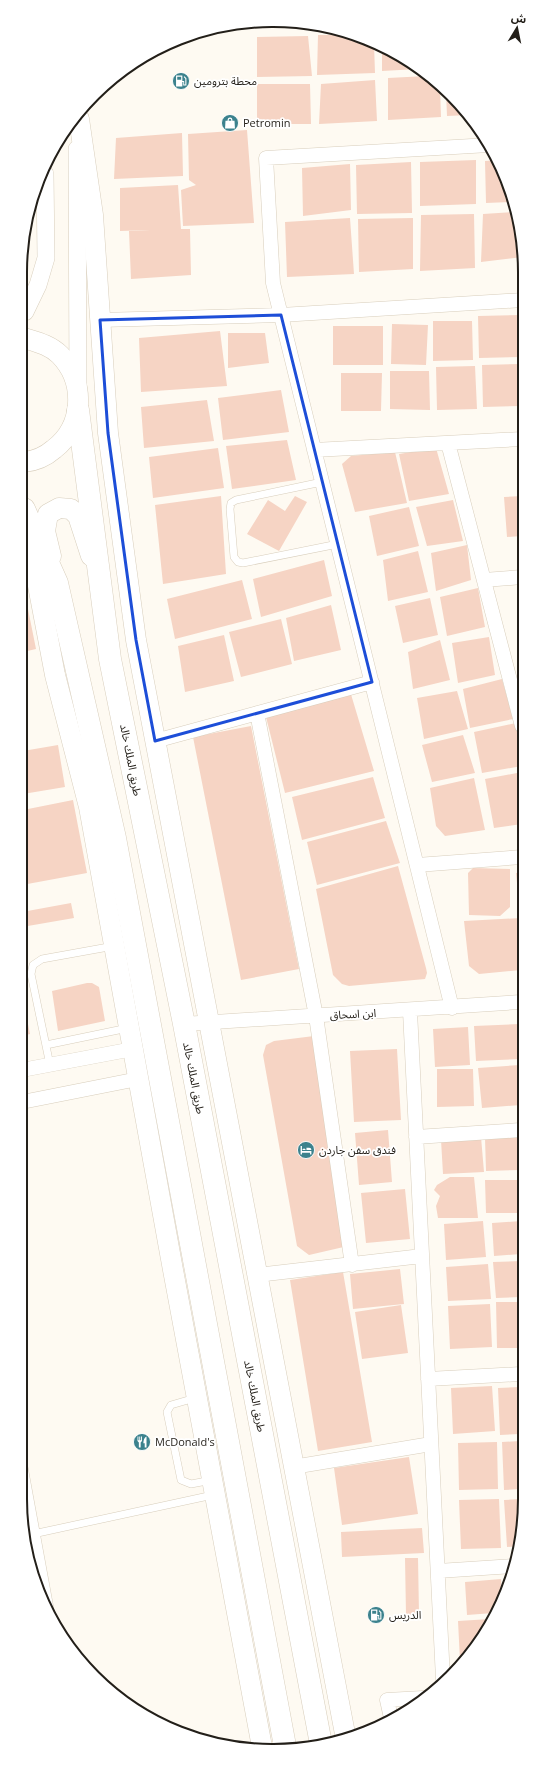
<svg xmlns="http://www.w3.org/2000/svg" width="545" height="1771" font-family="'Open Sans','Noto Sans Arabic',sans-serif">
<rect width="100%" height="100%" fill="#fefaf2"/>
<!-- building -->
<path fill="#f6d4c4" d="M318 35H349L374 44 375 73 317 75Z
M308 36 312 76 257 77V37Z
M382 48 399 54 418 69 382 71Z
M426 76 440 87 441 117 388 120V78Z
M375 80 377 121 319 124 321 84Z
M257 84H310L311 124H257Z
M446 92 462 106 469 115 447 116Z
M247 130 254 223 183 226 181 190 196 185 189 180 188 134Z
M182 133 183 176 114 179 116 138Z
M476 160V204L420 206V162Z
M499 160 512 202 486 203 485 161Z
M411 162 412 213 357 214 356 165Z
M350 164 351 210 303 216 302 168Z
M178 185 181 229H190L191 275 131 279 129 231 150 230 120 231V188Z
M514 212 523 240V257L481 262 483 214Z
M474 214 475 268 420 271 421 215Z
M350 218 354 274 287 277 285 222Z
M413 218V269L359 272 358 219Z
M521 315 522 357 479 358 478 316Z
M433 321H472L473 360 433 361Z
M392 324 428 325 426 365 391 364Z
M333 326H383V365H333Z
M220 331 227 386 141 392 139 338Z
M228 333H265L269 363 228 368Z
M520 364 522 406 483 407 482 365Z
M475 366 477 409 437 410 436 367Z
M390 371H429L430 410 390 409Z
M341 373H382L381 411H341Z
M281 390 289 432 223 440 218 398Z
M207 400 214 441 144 448 141 407Z
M287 440 296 480 232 489 226 446Z
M218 448 224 488 153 498 149 457Z
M436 448 449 494 409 501 399 454Z
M395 452 407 503 355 512 342 464 351 456Z
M221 496 226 574 163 584 155 505Z
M295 496 307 502 279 551 247 534 268 500 285 511Z
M522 496V536L507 537 504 497Z
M453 500 463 541 427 546 416 507Z
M409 507 419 546 377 556 369 516Z
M467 545 471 580 436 591 431 553Z
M418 551 428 592 388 601 383 560Z
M324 560 332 596 261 617 253 579Z
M242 580 252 619 175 639 167 599Z
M478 588 485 627 447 636 440 597Z
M430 598 438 635 403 643 395 606Z
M331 605 341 650 294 661 286 618Z
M28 609 36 649 23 652V610Z
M281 619 292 664 241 677 229 632Z
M224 635 234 681 185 692 178 646Z
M489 637 495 675 458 683 452 643Z
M440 640 450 680 413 689 408 652Z
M502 679 513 719 470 728 463 689Z
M350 691 374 771 285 793 265 713Z
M457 691 468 729 424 739 417 698Z
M516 723 522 748V766L482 773 474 732Z
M251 726 299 969 241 980 193 737Z
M463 735 475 773 432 782 422 745Z
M58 745 65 787 23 794V751Z
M522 772V824L494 828 485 779Z
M373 777 385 818 302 840 292 797Z
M474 778 485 830 445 836 436 826 430 788Z
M73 800 87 873 22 885 23 810Z
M386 821 400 863 317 885 307 842Z
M398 866 426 968 427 973 425 979 349 986 342 984 333 975 316 889Z
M473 868 510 869V907L500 916 469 915 468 873Z
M522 872 521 913H520L516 873Z
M71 903 74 918 22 927V912Z
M521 918V970L479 974 469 966 464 921Z
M87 983H92L99 987 105 1021 58 1031 52 991Z
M22 994 30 1034 22 1036Z
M519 1024 521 1059 476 1061 474 1026Z
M468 1027 470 1065 435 1067 433 1029Z
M314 1036 348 1246 309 1255 297 1246 263 1055 266 1045 274 1041Z
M397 1049 401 1120 354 1122 350 1051Z
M520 1065 521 1105 482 1108 478 1068Z
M437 1069H473L474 1106 437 1107Z
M388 1130 392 1182 359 1185 355 1133Z
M481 1137 484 1172 443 1174 441 1140Z
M521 1137V1170L486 1171 485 1138Z
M450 1177H474L478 1218H438L436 1206 440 1196 434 1190 437 1185Z
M485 1180H521V1213H486Z
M405 1189 410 1239 366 1243 361 1193Z
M483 1221 486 1257 446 1260 444 1224Z
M521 1221V1254L494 1256 492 1223Z
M521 1261V1297L496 1298 493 1262Z
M488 1264 491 1299 448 1301 446 1267Z
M400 1269 404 1304 353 1309 350 1274Z
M343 1272 372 1442 318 1451 290 1280Z
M496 1302H521V1348H497Z
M490 1304 492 1347 450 1349 448 1306Z
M401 1305 408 1353 362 1359 355 1312Z
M492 1386 495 1431 453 1434 451 1388Z
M520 1387V1434L500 1435 498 1388Z
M520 1441V1489L504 1490 502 1442Z
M497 1442 498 1489 459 1490 458 1443Z
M409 1457 418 1514 342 1525 334 1468Z
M499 1499 501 1548 461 1549 459 1500Z
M520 1499V1546L507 1547 504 1500Z
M422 1528 424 1553 342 1557 341 1532Z
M405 1558H418L419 1614 406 1615Z
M501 1579 502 1592 493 1613 467 1615 465 1582Z
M490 1619 483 1639 460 1661 458 1621Z"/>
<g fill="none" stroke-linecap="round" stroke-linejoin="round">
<!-- service casing -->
<g stroke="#d8cebc" stroke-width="8">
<path id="service" d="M322 482 236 500 231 503 230 509 234 557 238 562 243 563 338 544
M46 1045 128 1028
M50 1065 31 974 33 965 42 959 114 946
M195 1398 171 1405 167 1412 181 1480 191 1484 212 1480
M33 1534 213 1495"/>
</g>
<!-- minor casing -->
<g stroke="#d8cebc" stroke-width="15">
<path id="minor" d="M100 320 281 315 523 300
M448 443 522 726
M314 450 522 439
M484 580 522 577
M257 713 316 1016 352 1265
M155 741 372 682
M417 865 522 857
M452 1008 273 283 266 158 489 145
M410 1011 443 1679
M184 1024 521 1002
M22 1070 133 1049
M22 1102 138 1079
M416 1137 521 1130
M257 1275 422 1256
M428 1379 520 1374
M20 1464 46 1606
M293 1467 431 1444
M438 1571 513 1566
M391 1718 387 1700 423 1698"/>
</g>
<!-- tertiary casing -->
<g stroke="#d8cebc" stroke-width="18">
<path id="tertiary" d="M77 149 78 386
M25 312 38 285 46 258 45 174"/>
</g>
<!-- secondary casing -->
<g stroke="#d8cebc" stroke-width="21">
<path id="secondary" d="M79 119 93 215 108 433 136 640 346 1739
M24 462C35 461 46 456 54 449 84 426 86 382 60 355 50 345 37 342 24 338
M27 528 55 675 89 807 173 1270 262 1747
M51 556 45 531 48 514 59 508 71 509 78 516 91 556"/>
</g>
<!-- primary casing -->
<g stroke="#d8cebc" stroke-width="23">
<path id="primary" d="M78 410 110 659 184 1024 321 1744
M24 509 57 583 115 838 285 1746"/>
</g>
<!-- service -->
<use href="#service" stroke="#fff" stroke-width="7"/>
<!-- minor -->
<use href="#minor" stroke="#fff" stroke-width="14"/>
<!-- tertiary -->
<use href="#tertiary" stroke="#fff" stroke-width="17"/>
<!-- secondary -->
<use href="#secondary" stroke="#fff" stroke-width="20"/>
<!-- primary -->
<use href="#primary" stroke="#fff" stroke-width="22"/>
</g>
<!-- marked area -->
<path fill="none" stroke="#1d4ed8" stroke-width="3" stroke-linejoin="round" d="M281 315 372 682 155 741 136 640 108 433 100 320Z"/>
<!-- icons -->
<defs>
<g id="fuel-disc" transform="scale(0.9)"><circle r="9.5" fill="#3c828d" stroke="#fff"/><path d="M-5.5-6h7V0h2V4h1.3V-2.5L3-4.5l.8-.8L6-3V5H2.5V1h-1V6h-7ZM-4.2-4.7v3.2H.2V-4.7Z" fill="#fff"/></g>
<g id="shop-disc" transform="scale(0.9)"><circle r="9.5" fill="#3c828d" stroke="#fff"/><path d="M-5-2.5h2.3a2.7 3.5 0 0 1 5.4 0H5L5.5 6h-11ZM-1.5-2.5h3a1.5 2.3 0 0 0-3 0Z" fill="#fff"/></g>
<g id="hotel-disc" transform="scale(0.9)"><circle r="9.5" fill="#3c828d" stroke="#fff"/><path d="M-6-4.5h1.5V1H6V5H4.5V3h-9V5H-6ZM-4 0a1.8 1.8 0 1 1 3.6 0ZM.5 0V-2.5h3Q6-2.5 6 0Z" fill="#fff"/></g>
<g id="restaurant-disc" transform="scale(0.9)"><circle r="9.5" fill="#3c828d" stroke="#fff"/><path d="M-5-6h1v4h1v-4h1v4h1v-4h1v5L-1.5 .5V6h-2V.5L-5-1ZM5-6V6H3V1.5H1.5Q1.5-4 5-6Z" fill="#fff"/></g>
</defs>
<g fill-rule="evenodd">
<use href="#fuel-disc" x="181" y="81"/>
<use href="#shop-disc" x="230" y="123"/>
<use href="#hotel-disc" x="306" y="1150"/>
<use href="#restaurant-disc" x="142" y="1442"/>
<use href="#fuel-disc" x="376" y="1615"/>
</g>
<g text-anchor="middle" stroke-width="3.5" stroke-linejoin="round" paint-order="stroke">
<!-- poi labels -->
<g font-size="11" fill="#231f19" stroke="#fff" text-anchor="start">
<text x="194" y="85">محطة بترومين</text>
<text x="243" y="127">Petromin</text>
<text x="319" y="1154">فندق سفن جاردن</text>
<text x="155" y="1446">McDonald's</text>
<text x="389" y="1619">الدريس</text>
</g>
<!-- street labels -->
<g font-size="11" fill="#231f19" stroke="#fff">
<text transform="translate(131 760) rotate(79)" y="4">طريق الملك خالد</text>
<text transform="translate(353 1014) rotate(-3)" y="4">ابن اسحاق</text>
<text transform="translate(194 1078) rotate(79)" y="4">طريق الملك خالد</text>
<text transform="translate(255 1396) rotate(79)" y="4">طريق الملك خالد</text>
</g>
</g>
<!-- crop -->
<path d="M0 0H545V1771H0ZM272 27H273A245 245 0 0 1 518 272V1499A245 245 0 0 1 273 1744H272A245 245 0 0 1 27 1499V272A245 245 0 0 1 272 27Z" fill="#fff" fill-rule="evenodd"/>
<path fill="none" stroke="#231f19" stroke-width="2" d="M272 27H273A245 245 0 0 1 518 272V1499A245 245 0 0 1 273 1744H272A245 245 0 0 1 27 1499V272A245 245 0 0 1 272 27Z"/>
<!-- north arrow -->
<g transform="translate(517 28) rotate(10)" stroke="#ffffff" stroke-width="3" paint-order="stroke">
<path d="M0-3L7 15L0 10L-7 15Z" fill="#231f19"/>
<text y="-6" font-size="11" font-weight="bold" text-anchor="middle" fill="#231f19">ش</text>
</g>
</svg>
